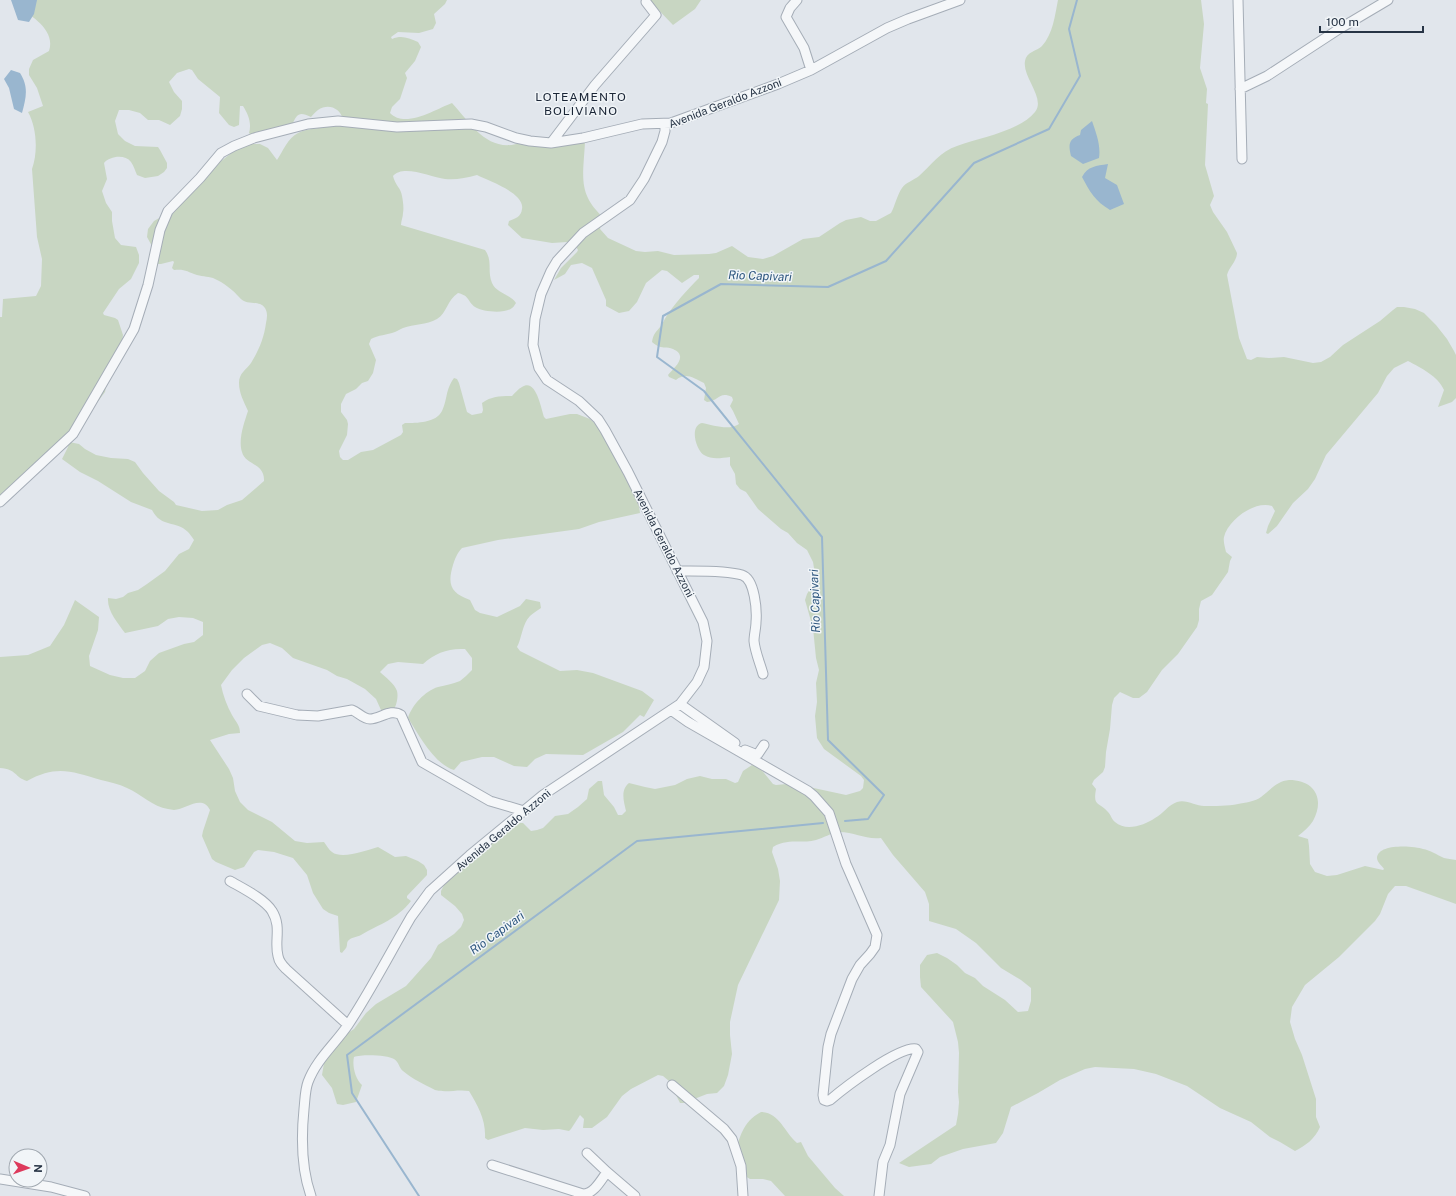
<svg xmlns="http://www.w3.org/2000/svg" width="1456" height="1196" font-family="'Public Sans',sans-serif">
<rect width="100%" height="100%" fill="#e1e6ec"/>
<!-- green -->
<path fill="#c8d6c2" d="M23 0H447L445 4 434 14 436 23 433 29 419 33 398 32 391 37 392 39C402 35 408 38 418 42L421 47 415 61 405 73 407 78 400 99 392 107 390 113C405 129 436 109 452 103 472 125 489 155 523 142H585C583 180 577 195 608 222L601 224 600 229 608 238 636 251 645 252 658 251 674 255 709 254 716 253 732 246 748 257 763 259 773 256 803 239 819 237 840 223 846 220 861 217 870 221H876L891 213C895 206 897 195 902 188 905 183 914 180 919 176 931 165 941 151 957 146 979 138 1020 131 1035 112 1046 98 1022 77 1025 61 1026 52 1037 51 1042 46 1053 34 1055 15 1058 0H1201L1204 24 1200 68 1207 89 1206 103 1208 104 1205 165 1214 196 1210 205 1213 212 1227 232 1237 253C1237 261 1229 267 1227 275L1239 338 1247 359 1251 360 1257 357 1269 358 1284 357 1313 363 1321 362 1330 357 1343 345 1380 321 1393 310 1397 307H1404L1415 309 1424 313 1436 325 1447 339 1454 351 1456 355V398L1452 402 1438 407 1444 390C1438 376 1421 368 1408 361L1394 368 1387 376 1378 393 1326 455 1315 479 1308 489 1293 503 1277 526 1268 534 1266 533 1268 526 1275 511 1272 506C1255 500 1228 520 1224 537 1223 541 1225 547 1226 552L1232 557 1230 561 1228 572 1212 595 1201 601 1199 609V620L1197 627 1178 654 1162 670 1147 692 1139 698H1133L1120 692 1114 698 1112 705 1110 729 1106 752 1105 767 1103 772 1094 780 1092 784 1096 789C1093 807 1098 801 1108 812 1111 815 1112 820 1115 822 1126 832 1145 825 1155 818 1163 814 1168 805 1177 802 1186 799 1196 806 1204 806 1215 806 1228 806 1238 804 1244 803 1256 801 1261 797 1270 790 1277 781 1289 780 1315 780 1325 799 1313 821 1309 827 1304 831 1298 836L1308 839 1309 846 1310 864 1315 872 1327 876 1337 875 1365 866 1383 870 1384 869C1382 866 1377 862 1377 858 1378 843 1414 846 1423 849 1430 850 1437 855 1444 858 1447 859 1452 859 1456 860V904L1406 886H1395L1388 894 1380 914 1375 921 1339 957 1305 985 1292 1007 1290 1022 1295 1039 1302 1055 1316 1099V1117L1320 1127C1315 1139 1305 1146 1295 1151L1280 1142 1270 1137 1251 1122 1220 1108 1187 1086 1156 1074 1134 1069 1095 1067 1085 1069 1060 1080 1038 1093 1011 1107 1003 1133 996 1143 963 1149 940 1157 931 1164 909 1167 899 1163 956 1125 958 1114 959 1102 958 1092 959 1053 958 1042 953 1022 921 987 920 977V965L927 955 937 953 947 958 957 965 965 973 975 978 983 986 1005 1000 1018 1012 1028 1011 1031 1001V988L1021 980 1001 968 976 943 956 929 929 921V904L925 892 893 855 881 838C866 840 855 832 839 832 830 833 824 838 816 840 800 844 789 838 773 847L772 852 778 869 780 881 779 900 738 985 730 1022V1035L732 1054 728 1075 724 1086 717 1093 707 1094 684 1103H680L669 1081 663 1076 658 1075 631 1089 622 1096 607 1117 592 1128H583L584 1119 580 1115 571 1129 569 1131 559 1129 543 1130 525 1128 488 1140 485 1138C486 1120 478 1106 469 1091 458 1089 446 1093 435 1090 424 1084 412 1079 403 1071 399 1068 399 1062 394 1059 388 1055 362 1054 354 1057 352 1065 355 1079 362 1085L356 1102 343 1105 337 1104 332 1088 322 1075 324 1063 340 1038 354 1029 366 1013 376 1004 406 986 431 958 438 945 454 934 461 927 464 920 462 914 455 906 441 895V891L445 883 471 858 492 835 518 823H523L531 831 537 830 543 828 555 816 568 814 578 807 587 799 589 789 598 781H602L604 795 614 807 618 815H622L626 811C624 802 620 790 629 783L645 787 655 789 675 785 687 779 700 776 712 779H726L735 783 738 782 743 771 752 765 760 768 773 784 776 785 787 784 809 787 846 795 860 791 863 788 864 780 861 776 824 749 817 738 815 716 817 702 816 683 819 670 816 658 813 628 805 600 807 594 813 584 815 574 813 562 807 550 797 543 788 533 781 529 758 509 746 492 740 489 736 484 735 474 730 465V457C721 458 712 460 704 455 696 450 689 426 702 423 713 425 729 431 739 424L733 411 730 406 733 400 732 397C719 391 719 401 707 402L704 400 706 388 704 383C693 378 686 372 676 380L669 377 668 375C674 368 689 356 673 349 665 345 662 351 652 342 653 334 656 332 661 326 663 323 664 320 666 317 675 303 687 290 699 278V275H694L682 283 667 271 662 270 646 283 637 302 629 311 619 313 606 306V300L592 268 582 263 571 265 565 274 554 280 561 268 577 252 578 250 575 245 567 242 552 243 522 238 508 225 509 221C516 218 521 217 522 209 525 193 489 181 477 175 466 178 456 180 445 179 431 177 403 164 393 176 395 185 401 188 402 196 403 201 404 208 403 213 403 217 401 221 401 225L485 250C493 261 487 271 492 283 496 293 510 294 516 303 516 303 513 308 512 308 505 314 483 312 475 307 467 301 470 296 458 293 447 300 447 313 437 319 426 325 414 324 403 328 400 329 398 331 395 332 387 335 378 335 371 339L369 344 376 360 373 373 368 381 362 383 356 389 346 394 341 404V412L347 420 348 424 347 435 339 451 340 457 343 460H348L361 452 373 450 401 435 403 432 402 425 405 423C417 423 436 423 442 411 448 398 445 391 454 378L457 379 459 383 467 412 472 415 482 413 483 410 482 403C492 396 500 396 512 396 515 393 518 389 522 387 536 378 541 408 544 417L546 419 570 414H577L590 419 598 426 630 482 639 506 640 513 599 522 579 529 498 540 462 548C457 553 455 559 453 565 447 585 451 593 470 600L475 610 480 613 497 617 520 606 526 599 540 602 541 608C537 611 533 613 530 616 522 624 522 638 517 647L520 651 560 671 577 670 593 673 642 691 654 700 644 717 640 715 623 732 583 755 546 754 535 759 527 767 514 766 494 757H482L461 762 454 770C434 764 419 735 408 718 412 705 425 691 438 687 446 685 452 684 460 681 464 678 468 674 472 670V658L465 649C448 648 435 653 423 664L398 662 388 664 380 672C385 677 395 684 397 691 399 699 395 711 389 716L381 710 376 699 365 689 347 679 337 676 327 670 293 658 282 648 270 643 262 645 244 658 232 670 221 685C223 695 227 706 232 715 236 722 240 725 240 733L229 734 210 740 229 769 233 778 235 791 240 802 248 810 272 822 295 841 307 843 324 842C327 846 329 850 332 852 342 860 367 850 378 847L395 857 406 856 418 861 424 865 427 870V875L407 896V898L411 901C397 919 380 924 361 935 357 937 352 937 349 940 346 942 348 945 346 948 345 950 343 951 342 953L340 952 338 916 329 913 323 909 313 893 307 875 293 858 274 852 258 850 254 852 244 867 235 870 216 862 212 859 202 836 203 831 210 810C202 794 186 809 174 810 172 810 170 809 168 809 153 807 141 794 127 788 119 784 109 782 101 780 71 771 56 765 27 781 14 777 17 769 0 768V657L28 655 50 646 64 625 75 600 99 617 98 630 89 656 90 666 110 675 123 678H135L145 671 150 661 159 653 184 644 194 642 203 635V622L193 618 179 617 168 619 158 626 125 633C118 623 107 611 108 598L116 599 123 597 128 593 138 590 147 584 165 571 179 554 189 549 194 540C192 537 190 534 188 532 176 520 161 528 152 510L131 502 98 481 80 472 62 459 68 447 69 442 79 444 85 449 96 455 111 458 128 459 135 462 143 473 159 491 174 502 176 505 202 511 218 510 227 505 242 500 264 481C265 463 245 465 242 452 238 440 244 423 248 411 244 402 239 393 239 383 239 373 246 370 251 363 259 350 264 338 266 323 267 318 268 313 265 308 259 299 247 307 239 297 234 291 223 282 215 279 210 276 203 277 197 275 187 272 186 269 174 270L172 268 174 262 173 261 161 264H157L153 248 147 237 148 229 154 221 168 213 184 200 220 162 235 150 250 144H260L268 148 277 160C283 151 288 138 298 133 312 126 332 130 343 119 340 108 328 103 318 110 315 112 313 115 311 117 299 111 297 114 292 125L251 135 249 133C252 123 248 114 243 106H240L239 125 234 127 229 125 219 113 220 97 198 79 192 70 189 69 177 73 169 82 174 92 182 101V109L180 116 170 125 159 120H148L140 113 129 110H119L115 121 118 134 125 141 135 146 158 147 160 150 167 163V168L164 172 158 176 145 178 137 175C135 171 134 166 131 162 125 154 110 156 104 163L107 179 102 191 106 203 112 212V221L115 238 121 245 136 247 139 255V263L131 279 119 289 103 313 104 315 115 318 118 320 123 335 121 349 108 377 105 392 96 404 79 419 64 438 0 495V317H2L3 299 36 296 41 286 42 259 37 237 32 169C38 152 37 128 28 112L43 106 37 88 29 75V69L33 60 49 51C56 30 31 15 16 6Z
M649 0H701L695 9 673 25Z
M761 1112C780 1113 784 1132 797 1143L801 1142 808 1156 835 1188 844 1196H785L771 1181 763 1179H750L745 1176 734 1156C740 1138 742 1122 761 1112Z"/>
<!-- water -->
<path fill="#99b6cf" d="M11 0H37L34 14 29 22 18 20Z
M11 70 20 73C29 87 26 98 22 113L14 109 9 88 4 79Z
M1092 121C1096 133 1101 145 1099 158L1083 164 1071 156C1068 144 1069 139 1080 135L1081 130Z
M1108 164 1105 178 1117 185 1124 204 1110 210C1095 201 1090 192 1082 177 1088 166 1096 166 1108 164Z"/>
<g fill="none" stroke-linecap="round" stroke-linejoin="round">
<!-- stream -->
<path stroke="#99b6cf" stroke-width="2" d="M845 821 868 819 884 795 828 740 822 537 704 391 657 357 663 316 721 284 828 287 886 261 974 163 1049 129 1080 76 1069 29 1077 0
M419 1196 352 1093 347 1055 637 841 823 823"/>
<!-- minor casing -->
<g stroke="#a5adb7" stroke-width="11">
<path id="minor" d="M797 0 790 8 786 17 804 48 811 70
M1238 0 1242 159
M1240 89 1267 76 1339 29 1388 0
M551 143 595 85 656 15 646 2
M0 502 73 434 134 329 148 285 160 230 168 211 200 178 221 153 234 146 254 138 308 124 338 121 397 127 471 124 486 127 516 138 530 141 551 143 583 138 642 124 671 123 778 84 811 70 887 28 908 19 960 0
M677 571C695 571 726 570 742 575 755 579 757 611 756 622 756 628 754 635 754 641 755 652 760 663 763 674
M247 694 259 706 297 715 318 716 352 710C358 712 363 719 370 719 380 719 391 708 401 715L422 762 490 801 524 811
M680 704 735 743
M671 710 688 722 808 791 814 796 829 813 846 864 877 935 875 947 870 954 860 965 852 979 831 1034 828 1047 823 1095 824 1100 827 1101 830 1100C844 1088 899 1046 916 1049L918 1052 900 1094 890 1145 883 1162 879 1196
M745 750 755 754H758L764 745
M230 881C242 888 265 899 272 911 282 927 274 941 278 956 279 962 282 965 286 969L348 1025
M672 1085 724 1129 732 1139 741 1166 743 1196
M587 1153 607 1172 635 1196
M492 1165 583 1194C594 1194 601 1180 607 1172
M0 1179 51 1187 85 1196
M311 1196C301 1168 301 1139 304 1109 305 1100 305 1090 308 1082 316 1060 335 1044 348 1025 371 990 390 953 411 917L430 891 470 855 543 795 680 704 697 682 704 667 707 641 703 622 628 472 605 430 598 419 579 401 547 380 539 368 533 345 535 319 541 294 551 271 557 261 583 233 630 200 644 179 662 142 665 131V124"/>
</g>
<!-- minor -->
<use href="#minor" stroke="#f5f7f9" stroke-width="9"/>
</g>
<g text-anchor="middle" stroke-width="3" stroke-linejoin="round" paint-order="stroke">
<!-- street labels -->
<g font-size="11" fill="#273445" stroke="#f1f5f8">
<text transform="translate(725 103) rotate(-21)" y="4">Avenida Geraldo Azzoni</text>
<text transform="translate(664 543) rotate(63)" y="4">Avenida Geraldo Azzoni</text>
<text transform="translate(503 830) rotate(-40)" y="4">Avenida Geraldo Azzoni</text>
</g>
<!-- neighbourhood labels -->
<g font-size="12" letter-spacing="1" fill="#1a2536" stroke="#f1f5f8">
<text x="581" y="101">LOTEAMENTO<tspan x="581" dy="14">BOLIVIANO</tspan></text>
</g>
<!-- water labels -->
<g font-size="12" font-style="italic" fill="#2d567e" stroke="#f1f5f8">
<text transform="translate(760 276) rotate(2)" y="4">Rio Capivari</text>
<text transform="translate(815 601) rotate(-92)" y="4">Rio Capivari</text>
<text transform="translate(497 933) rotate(-36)" y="4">Rio Capivari</text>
</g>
</g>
<!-- north arrow -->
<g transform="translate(28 1168) rotate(92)"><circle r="19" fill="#f1f5f8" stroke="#a0a8b0"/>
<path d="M0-3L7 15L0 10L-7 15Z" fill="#dd3a5c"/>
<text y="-6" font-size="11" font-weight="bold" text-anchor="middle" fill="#273445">N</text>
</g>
<!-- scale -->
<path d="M1320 26v6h103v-6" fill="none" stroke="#273445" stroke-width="2"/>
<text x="1326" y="26" font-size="12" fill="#273445" stroke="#f1f5f8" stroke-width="3" paint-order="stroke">100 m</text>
</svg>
